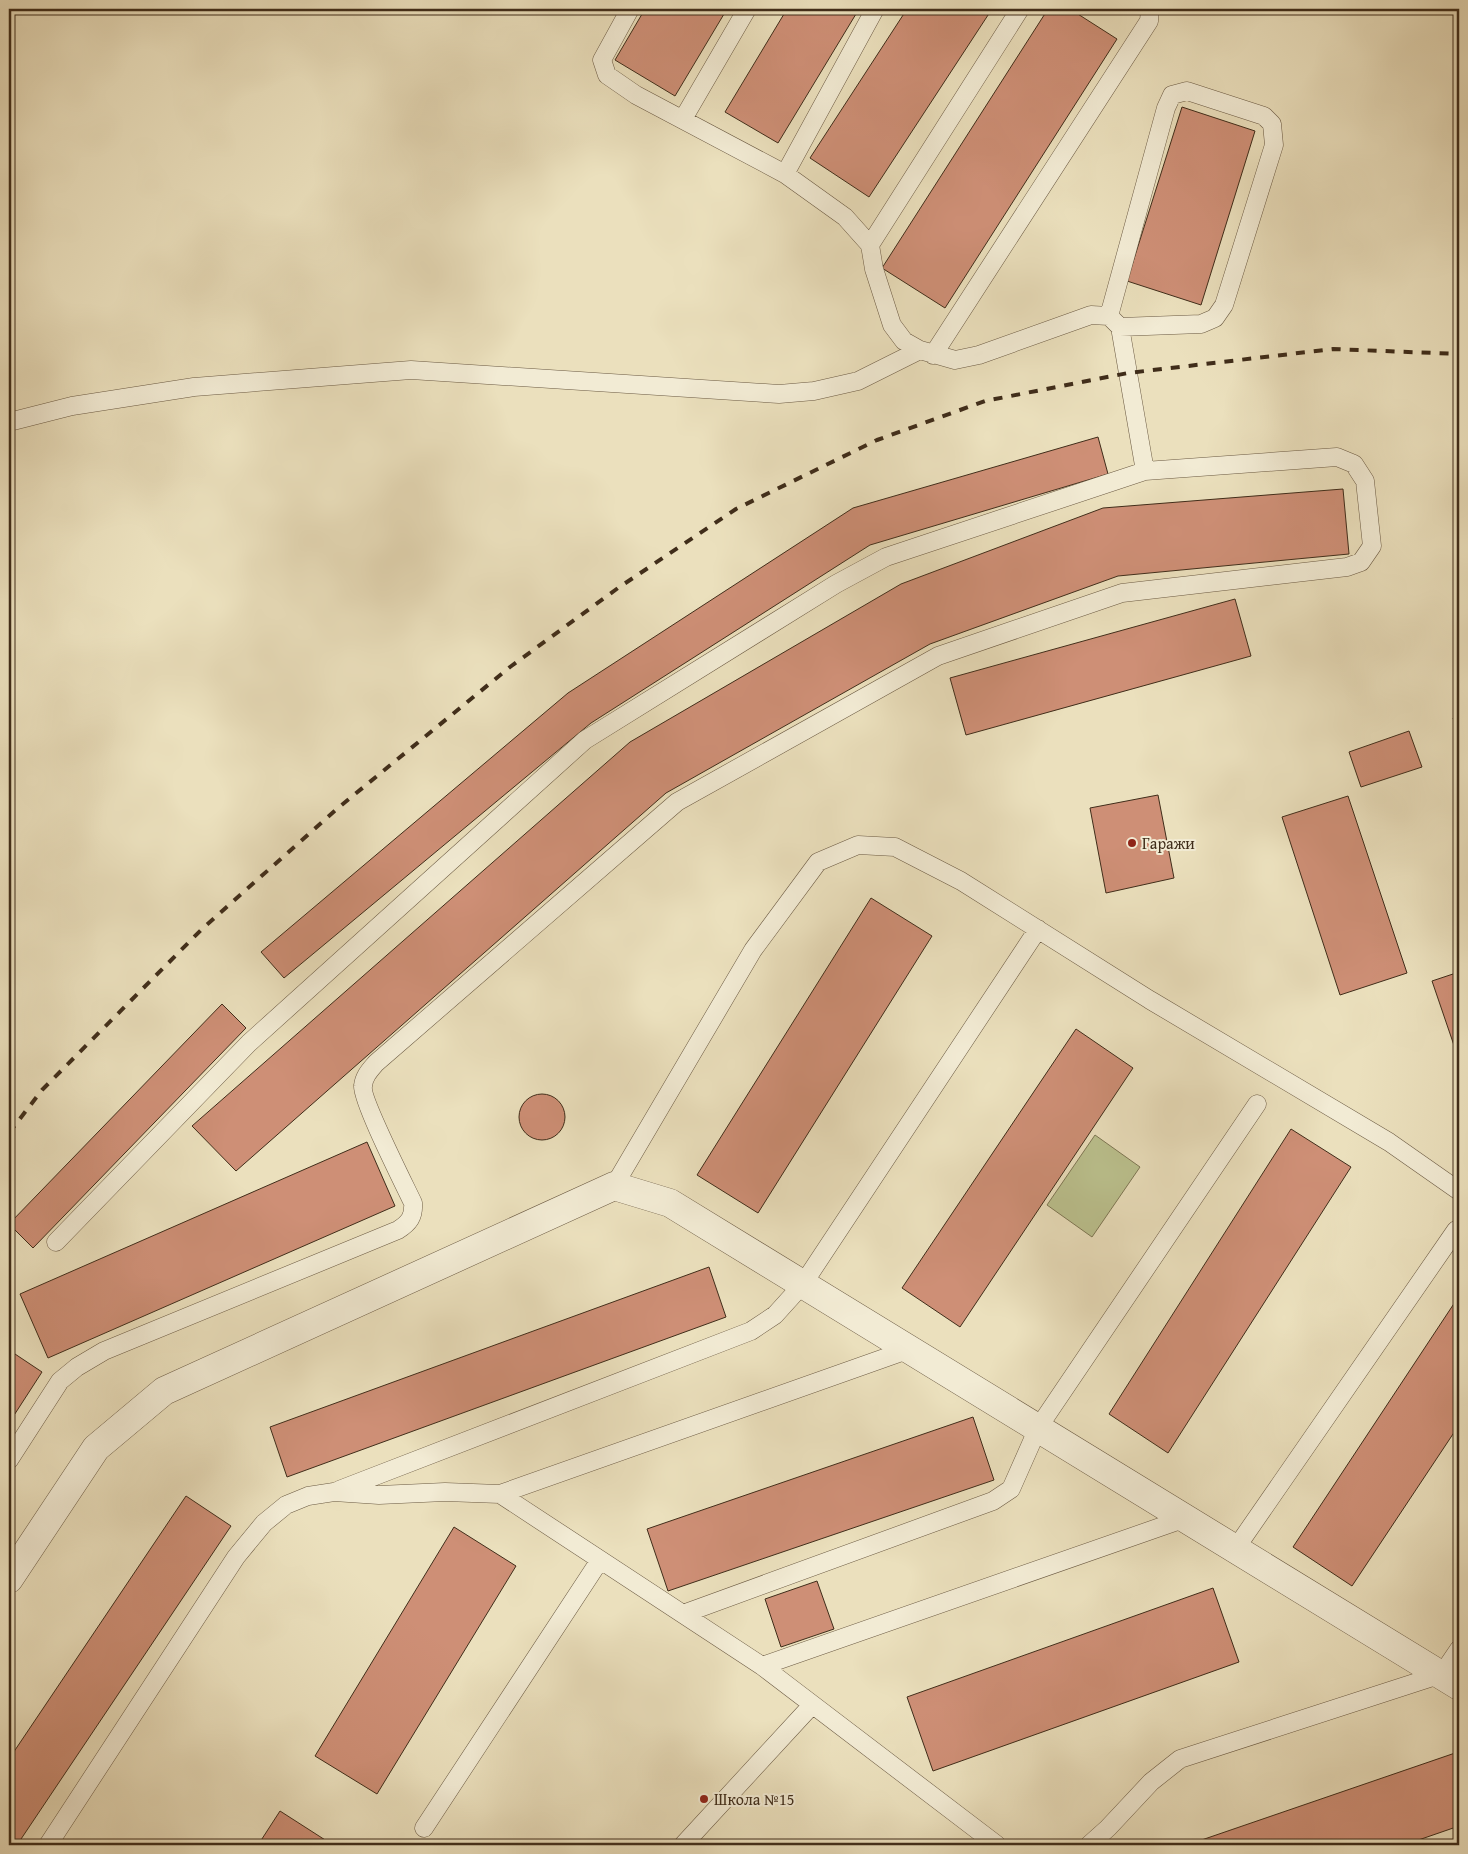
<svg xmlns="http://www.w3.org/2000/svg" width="1468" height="1854" font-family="'Gentium Book Plus',serif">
<rect width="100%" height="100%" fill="#ebe0bd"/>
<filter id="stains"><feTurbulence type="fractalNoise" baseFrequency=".004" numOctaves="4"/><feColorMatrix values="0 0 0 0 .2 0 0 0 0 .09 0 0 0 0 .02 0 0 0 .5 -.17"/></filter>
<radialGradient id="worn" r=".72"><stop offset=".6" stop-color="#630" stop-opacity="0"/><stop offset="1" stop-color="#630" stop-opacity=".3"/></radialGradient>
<!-- green -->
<path fill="#bbc18e" stroke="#7e7754" d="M1095 1135 1140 1167 1092 1237 1047 1205Z"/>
<!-- building -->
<path fill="#ce8f76" stroke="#402d1a" d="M645 9H727L675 96 615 60Z
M787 9H859L778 143 725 112Z
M907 9H992L869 197 810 158Z
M1048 9H1070L1117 39 945 308 882 268Z
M1182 107 1255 131 1201 305 1127 281Z
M1098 437 1108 474 870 545 591 723 284 978 261 952 568 693 853 508Z
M1343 489 1349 554 1118 576 930 644 666 793 236 1171 192 1126 630 742 901 584 1103 508Z
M1235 599 1251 656 966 735 950 678Z
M1459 716V737L1453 718Z
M1409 731 1422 767 1361 787 1349 752Z
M1158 795 1174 878 1106 893 1090 808Z
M1348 796 1407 973 1340 995 1282 817Z
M871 898 932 936 758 1213 697 1175Z
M1459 972V1060L1432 981Z
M222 1004 246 1028 33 1248 9 1224Z
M1076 1029 1133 1068 960 1327 902 1288Z
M519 1117a23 23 0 1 1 46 0a23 23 0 1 1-46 0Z
M1291 1129 1351 1167 1168 1453 1109 1414Z
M367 1142 395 1206 48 1358 20 1294Z
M709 1267 726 1317 287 1477 270 1427Z
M1459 1296V1425L1352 1586 1293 1547Z
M9 1350 42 1372 9 1423Z
M973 1417 994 1480 668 1591 647 1529Z
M186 1496 231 1526 17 1845H9V1759Z
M454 1527 516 1566 377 1794 315 1756Z
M817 1581 834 1629 781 1647 765 1599Z
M1213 1588 1239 1662 933 1771 907 1697Z
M1458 1752 1459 1826 1404 1845H1187Z
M280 1811 333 1845H258Z"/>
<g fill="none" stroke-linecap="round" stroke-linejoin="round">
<!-- service casing -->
<g stroke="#6b5a43" stroke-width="19">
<path id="service" d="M630 9 602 60 607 75 636 95 785 174 845 217 870 245 874 269 892 325 904 341 920 350 955 360 979 355 1091 315 1109 316 1120 327 1145 471
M683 119 747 9
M785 174 875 9
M870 245 1020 9
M1109 316 1166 108 1172 95 1187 91 1264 116 1272 124 1274 145 1224 305 1215 318 1201 324 1120 327
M933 355 1149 21 1150 9
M9 422 72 406 194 387 411 370 779 394 814 391 858 381 920 350
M614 1186 753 950 818 862 858 845 895 847 961 881 1150 1000 1389 1142 1459 1191
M9 1460 60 1381 77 1367 104 1351 398 1230C409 1223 414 1217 413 1203 405 1186 361 1099 363 1086 364 1076 370 1070 376 1063L677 802 938 656 1122 593 1347 567 1361 562 1372 546 1365 481 1354 464 1337 457 1145 471 886 557 836 584 585 740 249 1043 56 1242
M339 1490 751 1331 775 1315 803 1284 1038 929
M500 1494 910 1349
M1236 1548 1456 1230
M683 1614 993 1501 1011 1489 1038 1428 1257 1104
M762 1666 1186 1518
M424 1828 600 1560
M48 1845 236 1557 264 1523 286 1505 308 1496 334 1492 379 1495 445 1492 500 1494 762 1666 997 1845
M683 1845 812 1705
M1089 1845 1108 1828 1151 1782 1180 1759 1442 1674 1459 1649"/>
</g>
<!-- minor casing -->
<g stroke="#6b5a43" stroke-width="29">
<path id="minor" d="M9 1579 96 1448 164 1391 614 1186 670 1203 1459 1686"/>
</g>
<!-- service -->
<use href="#service" stroke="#f2ebd4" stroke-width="18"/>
<!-- minor -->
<use href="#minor" stroke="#f2ebd4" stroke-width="28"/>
<!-- rail -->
<path stroke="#402d1a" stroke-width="4" stroke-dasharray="9 9" stroke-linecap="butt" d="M9 1133 42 1090 202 929 338 808 510 667 618 588 736 509 877 440 985 401 1128 373 1333 349 1459 354"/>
</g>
<!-- markers -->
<g fill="#8f2418" stroke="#f2ebd4" stroke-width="2">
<circle cx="1132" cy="843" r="5"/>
<circle cx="704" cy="1799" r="5"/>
</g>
<g text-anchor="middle" stroke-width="4" stroke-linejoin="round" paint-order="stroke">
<!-- poi labels -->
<g font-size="16" fill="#402d1a" stroke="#f2ebd4" text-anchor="start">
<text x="1142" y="849">Гаражи</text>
<text x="714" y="1805">Школа №15</text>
</g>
</g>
<!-- margin -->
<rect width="1468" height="1854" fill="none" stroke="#ebe0bd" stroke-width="30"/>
<rect x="10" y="10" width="1448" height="1834" fill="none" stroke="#402d1a" stroke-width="2.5"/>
<rect x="15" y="15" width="1438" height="1824" fill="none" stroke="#402d1a"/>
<rect width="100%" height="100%" filter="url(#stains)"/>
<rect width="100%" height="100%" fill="url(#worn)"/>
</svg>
